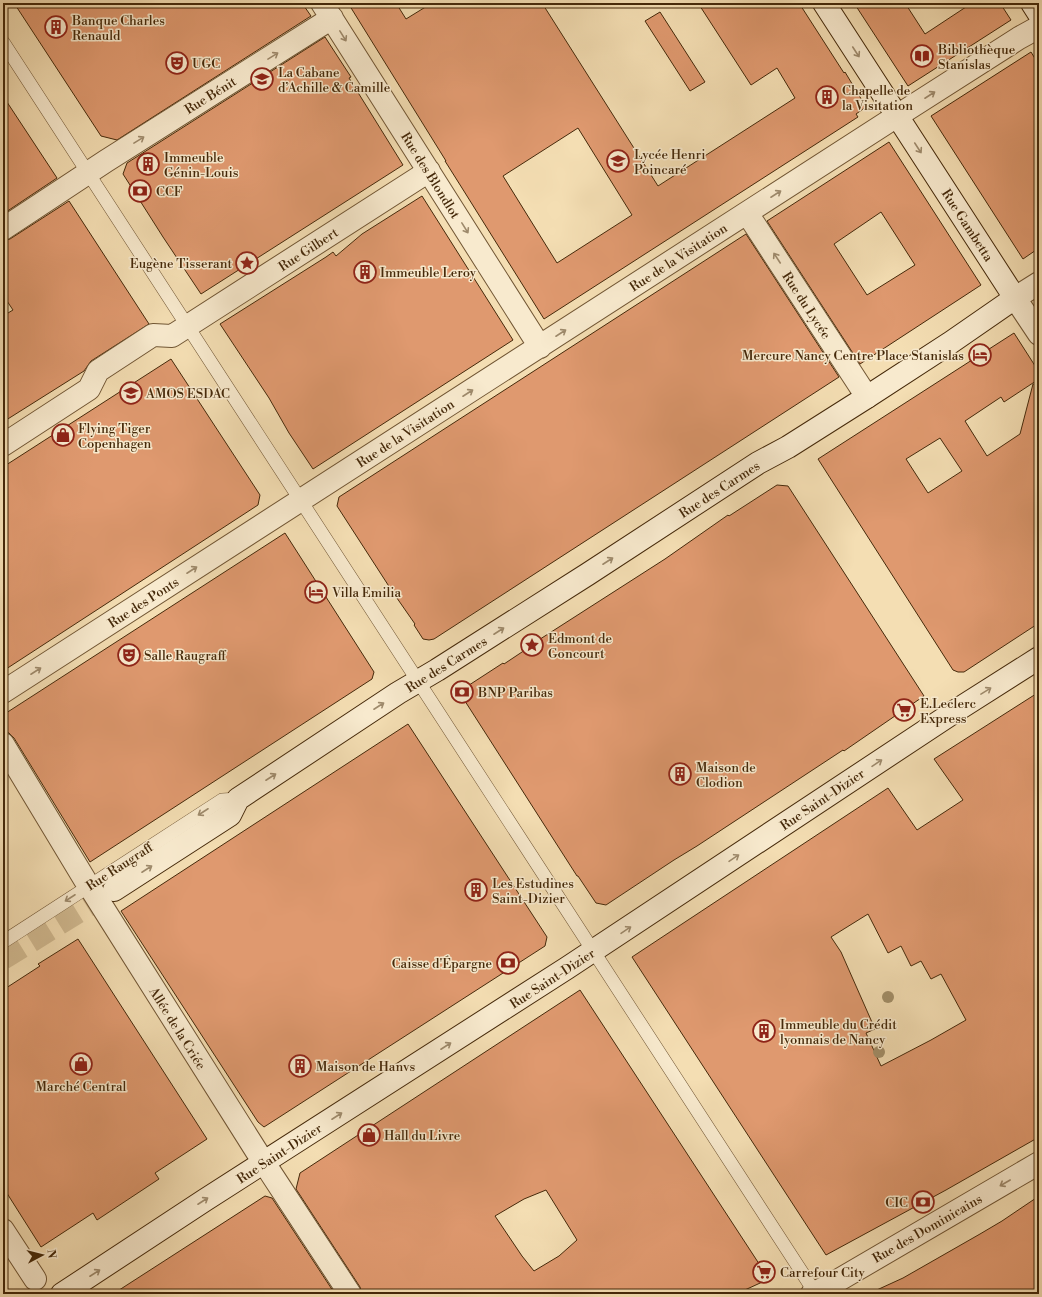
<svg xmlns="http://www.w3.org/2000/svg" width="1042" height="1297" font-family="'Libre Bodoni',serif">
<rect width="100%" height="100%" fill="#f4deb3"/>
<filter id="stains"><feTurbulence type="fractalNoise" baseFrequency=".005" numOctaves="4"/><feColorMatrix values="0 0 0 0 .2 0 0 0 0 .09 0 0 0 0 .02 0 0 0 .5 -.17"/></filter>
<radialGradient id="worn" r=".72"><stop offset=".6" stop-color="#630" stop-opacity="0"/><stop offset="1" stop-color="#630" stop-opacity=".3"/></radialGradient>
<!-- building -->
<path fill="#df996f" stroke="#45290a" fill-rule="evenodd" d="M14 3H302L311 16 117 140 101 136Z
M348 3H396L406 19 432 3H542L658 186 795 98 777 68 751 85 698 3H799L844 73 845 72 866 107 856 114 858 117 544 319 462 188 445 161H446ZM578 128 632 215 557 263 503 176Z
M854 3H905L925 34 972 3H1000L1011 20 908 86Z
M660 12 705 82 690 91 645 21Z
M325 37 351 77 349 78 403 165 201 294 163 237 123 174 127 163Z
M1031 52 1039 65V248L1023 259 931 116Z
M3 96 57 178 3 214Z
M889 142 981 285 860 364 767 221ZM881 212 915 265 867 295 834 244Z
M422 196 513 340 313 469 289 433 269 398 220 324 326 257 333 252 336 256 362 234Z
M69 201 149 324 91 361 84 371 3 422V316L13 310 3 295V241L10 239Z
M746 234 839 377 434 639 429 640 423 639 414 625 415 624 392 591 337 506 339 497Z
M1014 333 1039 372V379L1004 402 1001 397 965 421 987 456 1020 434 1033 384 1039 385V623L964 672H958L953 670 818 459ZM940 438 962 471 928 493 906 459Z
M171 359 260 495 258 505 3 671V467Z
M777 485 788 486 924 696 844 751 843 750 697 846 674 860 606 905 596 903 578 876H577L463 698 461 694 463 689 503 663 504 664 534 644V643L665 559 728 515 729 516Z
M285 533 374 672 372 679 90 862 14 738 9 733 6 732 3 727V715Z
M1039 692V1137L946 1190 826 1255 632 957 888 788 917 830 963 800 934 759ZM868 914 888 953 901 946 911 966 921 961 931 979 941 974 966 1020 931 1040 881 1066 866 1033 875 1029 841 952 831 937Z
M408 724 547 937 545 946 264 1127 258 1122 121 911Z
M78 939 207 1139 155 1173 159 1179 97 1220 93 1213 41 1247 3 1187V990L40 966 38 964Z
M580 990 769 1279 736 1294H362L360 1287 296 1189 300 1173ZM546 1190 577 1240 559 1256 534 1271 522 1256 495 1216 524 1199Z
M265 1196 272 1198 335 1294H113Z
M1039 1196V1294H868L903 1278 980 1234 1002 1221Z"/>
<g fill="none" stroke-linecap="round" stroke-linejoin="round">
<!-- secondary-tunnel -->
<path stroke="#d1ba91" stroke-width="22" stroke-dasharray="22 11" stroke-linecap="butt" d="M3 959 114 890"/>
<!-- lane casing -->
<g stroke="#715634" stroke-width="14">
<path id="lane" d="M3 42 816 1294
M3 942 222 800 238 799"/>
</g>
<!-- street casing -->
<g stroke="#715634" stroke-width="24">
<path id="street" d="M322 3 540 347
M747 213 867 397
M3 229 106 161 332 18
M1039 283 1015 298 1039 334
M3 445 89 389 98 371 153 335 172 336 429 171
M3 692 897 116 1019 38 1039 27
M3 744 85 880
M93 892 257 1152 350 1294
M3 1230 35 1279
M812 1294 832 1284 1039 1163"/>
</g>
<!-- secondary casing -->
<g stroke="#45290a" stroke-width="24">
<path id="secondary" d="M1032 3 1039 14
M114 890 230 815 238 799 398 693 437 670 588 574 758 463 788 447 867 397 950 343 1015 298 824 3
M62 1294 205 1200 567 968 957 710 1039 658"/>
</g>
<!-- lane -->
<use href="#lane" stroke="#f8eace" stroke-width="13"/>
<!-- street -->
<use href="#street" stroke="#f8eace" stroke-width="22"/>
<!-- secondary -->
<use href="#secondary" stroke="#f8eace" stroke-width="22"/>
</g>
<!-- trees -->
<g fill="#a38f69">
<circle cx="888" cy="997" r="6"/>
<circle cx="879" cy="1052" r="6"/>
</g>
<!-- one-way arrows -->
<defs><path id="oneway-shaft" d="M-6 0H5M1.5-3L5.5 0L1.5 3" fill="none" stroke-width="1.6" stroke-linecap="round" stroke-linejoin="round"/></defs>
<g stroke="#9e8a6c">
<use href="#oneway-shaft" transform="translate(343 36) rotate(58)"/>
<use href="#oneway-shaft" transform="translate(856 52) rotate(57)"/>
<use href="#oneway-shaft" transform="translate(273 56) rotate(-32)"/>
<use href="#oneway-shaft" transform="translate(930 95) rotate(-33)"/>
<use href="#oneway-shaft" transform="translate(139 140) rotate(-32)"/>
<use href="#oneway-shaft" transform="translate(918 148) rotate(57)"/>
<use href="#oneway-shaft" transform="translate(776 194) rotate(-33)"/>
<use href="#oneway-shaft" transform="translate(465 228) rotate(58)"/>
<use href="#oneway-shaft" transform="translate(777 258) rotate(-123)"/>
<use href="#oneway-shaft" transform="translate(561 333) rotate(-33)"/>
<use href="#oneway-shaft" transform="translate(468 393) rotate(-33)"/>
<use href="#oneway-shaft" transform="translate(608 561) rotate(-33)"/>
<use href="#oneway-shaft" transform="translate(192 570) rotate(-33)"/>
<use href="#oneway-shaft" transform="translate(499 631) rotate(-33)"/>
<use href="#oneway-shaft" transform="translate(36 671) rotate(-33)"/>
<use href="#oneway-shaft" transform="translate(986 691) rotate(-32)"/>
<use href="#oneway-shaft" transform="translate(379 706) rotate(-33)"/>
<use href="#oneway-shaft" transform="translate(877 763) rotate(-34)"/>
<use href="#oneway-shaft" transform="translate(271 777) rotate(-33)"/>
<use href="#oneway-shaft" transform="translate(203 812) rotate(147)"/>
<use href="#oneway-shaft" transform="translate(734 858) rotate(-34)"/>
<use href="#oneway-shaft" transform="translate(147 869) rotate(-33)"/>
<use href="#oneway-shaft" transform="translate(70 898) rotate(147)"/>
<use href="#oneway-shaft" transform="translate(626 930) rotate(-34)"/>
<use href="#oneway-shaft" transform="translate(446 1046) rotate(-33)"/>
<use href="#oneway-shaft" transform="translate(337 1116) rotate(-33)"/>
<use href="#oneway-shaft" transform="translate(1005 1183) rotate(150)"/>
<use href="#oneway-shaft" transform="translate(203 1201) rotate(-33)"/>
<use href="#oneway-shaft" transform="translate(95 1273) rotate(-33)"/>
</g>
<!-- icons -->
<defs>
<g id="building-ring" transform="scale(1.15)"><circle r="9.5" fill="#f8eace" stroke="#8f2418" stroke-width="1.5"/><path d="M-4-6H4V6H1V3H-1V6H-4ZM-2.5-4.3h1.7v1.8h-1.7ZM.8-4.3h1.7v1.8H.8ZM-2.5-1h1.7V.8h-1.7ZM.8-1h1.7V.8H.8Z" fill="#8f2418"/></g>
<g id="library-ring" transform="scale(1.15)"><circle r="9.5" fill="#f8eace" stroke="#8f2418" stroke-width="1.5"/><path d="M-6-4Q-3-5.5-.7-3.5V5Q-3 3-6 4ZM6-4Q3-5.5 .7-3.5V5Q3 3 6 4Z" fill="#8f2418"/></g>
<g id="theatre-ring" transform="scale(1.15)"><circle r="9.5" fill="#f8eace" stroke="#8f2418" stroke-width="1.5"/><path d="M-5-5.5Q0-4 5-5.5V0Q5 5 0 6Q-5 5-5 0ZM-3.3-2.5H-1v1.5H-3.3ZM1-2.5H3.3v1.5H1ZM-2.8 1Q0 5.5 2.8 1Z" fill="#8f2418"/></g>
<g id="school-ring" transform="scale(1.15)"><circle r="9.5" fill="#f8eace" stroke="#8f2418" stroke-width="1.5"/><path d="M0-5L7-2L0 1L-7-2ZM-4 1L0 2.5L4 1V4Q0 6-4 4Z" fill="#8f2418"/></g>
<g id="bank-ring" transform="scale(1.15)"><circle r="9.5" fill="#f8eace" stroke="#8f2418" stroke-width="1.5"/><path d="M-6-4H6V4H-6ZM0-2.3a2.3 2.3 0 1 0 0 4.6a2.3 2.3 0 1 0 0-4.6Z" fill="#8f2418"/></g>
<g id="sight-ring" transform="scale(1.15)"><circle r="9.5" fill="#f8eace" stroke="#8f2418" stroke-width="1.5"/><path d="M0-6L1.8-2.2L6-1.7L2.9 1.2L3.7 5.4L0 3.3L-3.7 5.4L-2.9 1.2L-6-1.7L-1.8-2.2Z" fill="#8f2418"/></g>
<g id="hotel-ring" transform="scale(1.15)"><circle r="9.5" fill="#f8eace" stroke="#8f2418" stroke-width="1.5"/><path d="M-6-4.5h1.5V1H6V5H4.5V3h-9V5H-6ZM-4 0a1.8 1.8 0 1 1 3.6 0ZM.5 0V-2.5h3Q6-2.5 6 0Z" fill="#8f2418"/></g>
<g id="university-ring" transform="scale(1.15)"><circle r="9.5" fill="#f8eace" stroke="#8f2418" stroke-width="1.5"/><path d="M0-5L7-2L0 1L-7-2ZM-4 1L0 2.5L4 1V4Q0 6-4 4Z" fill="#8f2418"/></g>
<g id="shop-ring" transform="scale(1.15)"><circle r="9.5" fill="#f8eace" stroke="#8f2418" stroke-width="1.5"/><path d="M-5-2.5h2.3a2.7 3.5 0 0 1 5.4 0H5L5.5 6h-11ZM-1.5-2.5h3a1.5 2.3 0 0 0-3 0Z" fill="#8f2418"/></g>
<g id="supermarket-ring" transform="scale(1.15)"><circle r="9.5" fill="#f8eace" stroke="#8f2418" stroke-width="1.5"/><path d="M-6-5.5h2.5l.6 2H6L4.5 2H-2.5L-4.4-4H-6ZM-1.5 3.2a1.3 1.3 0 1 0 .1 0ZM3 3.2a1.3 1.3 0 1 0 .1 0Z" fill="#8f2418"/></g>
</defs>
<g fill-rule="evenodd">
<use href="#building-ring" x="56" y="27"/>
<use href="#library-ring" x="922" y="56"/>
<use href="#theatre-ring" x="177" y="63"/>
<use href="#school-ring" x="262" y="79"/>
<use href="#building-ring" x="827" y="97"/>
<use href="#school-ring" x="618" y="161"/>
<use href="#building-ring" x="148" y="164"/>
<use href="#bank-ring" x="140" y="191"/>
<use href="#sight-ring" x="247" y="263"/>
<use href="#building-ring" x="365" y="272"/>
<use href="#hotel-ring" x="980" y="355"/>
<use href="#university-ring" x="131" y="393"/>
<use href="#shop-ring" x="63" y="435"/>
<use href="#hotel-ring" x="316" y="592"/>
<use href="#sight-ring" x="532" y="645"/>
<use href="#theatre-ring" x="129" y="655"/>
<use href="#bank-ring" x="462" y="692"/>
<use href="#supermarket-ring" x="904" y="710"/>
<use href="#building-ring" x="680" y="774"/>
<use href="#building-ring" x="476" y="890"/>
<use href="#bank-ring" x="508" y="963"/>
<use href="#building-ring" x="764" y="1031"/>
<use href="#shop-ring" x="81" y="1064"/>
<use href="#building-ring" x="300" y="1066"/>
<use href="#shop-ring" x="369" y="1135"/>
<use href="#bank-ring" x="923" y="1202"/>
<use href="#supermarket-ring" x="764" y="1272"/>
</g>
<g text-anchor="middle" stroke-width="3" stroke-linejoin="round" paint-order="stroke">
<!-- poi labels -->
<g font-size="13" fill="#45290a" stroke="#f8eace" text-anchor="start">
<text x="72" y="25">Banque Charles<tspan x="72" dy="15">Renauld</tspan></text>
<text x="938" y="54">Bibliothèque<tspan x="938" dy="15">Stanislas</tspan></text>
<text x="192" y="68">UGC</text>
<text x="278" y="77">La Cabane<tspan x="278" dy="15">d’Achille &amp; Camille</tspan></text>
<text x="842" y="95">Chapelle de<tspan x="842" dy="15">la Visitation</tspan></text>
<text x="634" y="159">Lycée Henri<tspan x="634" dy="15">Poincaré</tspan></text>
<text x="164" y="162">Immeuble<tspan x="164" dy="15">Génin-Louis</tspan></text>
<text x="156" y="196">CCF</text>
<text x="232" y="268" text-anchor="end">Eugène Tisserant</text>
<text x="380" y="277">Immeuble Leroy</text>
<text x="964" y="360" text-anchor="end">Mercure Nancy Centre Place Stanislas</text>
<text x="146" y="398">AMOS ESDAC</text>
<text x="78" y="433">Flying Tiger<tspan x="78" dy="15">Copenhagen</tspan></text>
<text x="332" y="597">Villa Emilia</text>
<text x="548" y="643">Edmont de<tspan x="548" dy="15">Goncourt</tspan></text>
<text x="144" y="660">Salle Raugraff</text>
<text x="478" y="697">BNP Paribas</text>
<text x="920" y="708">E.Leclerc<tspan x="920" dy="15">Express</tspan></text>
<text x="696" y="772">Maison de<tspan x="696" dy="15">Clodion</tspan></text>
<text x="492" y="888">Les Estudines<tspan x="492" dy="15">Saint-Dizier</tspan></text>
<text x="492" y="968" text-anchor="end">Caisse d'Épargne</text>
<text x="780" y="1029">Immeuble du Crédit<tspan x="780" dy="15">lyonnais de Nancy</tspan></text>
<text x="316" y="1071">Maison de Hanvs</text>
<text x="81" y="1091" text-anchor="middle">Marché Central</text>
<text x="384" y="1140">Hall du Livre</text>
<text x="908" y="1207" text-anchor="end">CIC</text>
<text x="780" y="1277">Carrefour City</text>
</g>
<!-- street labels -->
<g font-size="13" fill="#45290a" stroke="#f8eace">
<text transform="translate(210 95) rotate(-32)" y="5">Rue Bénit</text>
<text transform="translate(431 175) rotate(58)" y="5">Rue des Blondlot</text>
<text transform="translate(968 225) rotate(57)" y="5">Rue Gambetta</text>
<text transform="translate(308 249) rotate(-33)" y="5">Rue Gilbert</text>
<text transform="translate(678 257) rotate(-33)" y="5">Rue de la Visitation</text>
<text transform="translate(807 305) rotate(57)" y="5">Rue du Lycée</text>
<text transform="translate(405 433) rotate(-33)" y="5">Rue de la Visitation</text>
<text transform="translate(719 489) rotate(-33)" y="5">Rue des Carmes</text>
<text transform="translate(143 602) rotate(-33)" y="5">Rue des Ponts</text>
<text transform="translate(446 664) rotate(-32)" y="5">Rue des Carmes</text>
<text transform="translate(822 799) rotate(-34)" y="5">Rue Saint-Dizier</text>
<text transform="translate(119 866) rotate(-33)" y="5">Rue Raugraff</text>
<text transform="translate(552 978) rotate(-33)" y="5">Rue Saint-Dizier</text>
<text transform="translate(178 1028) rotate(58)" y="5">Allée de la Criée</text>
<text transform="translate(279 1153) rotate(-33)" y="5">Rue Saint-Dizier</text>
<text transform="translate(927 1228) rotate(-30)" y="5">Rue des Dominicains</text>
</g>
</g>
<!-- margin -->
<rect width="1042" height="1297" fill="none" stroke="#f4deb3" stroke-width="16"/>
<rect x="4" y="4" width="1034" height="1289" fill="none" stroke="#45290a" stroke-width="2"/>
<rect x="8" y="8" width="1026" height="1281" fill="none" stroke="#45290a"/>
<!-- north arrow -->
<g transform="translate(42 1255) rotate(83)" stroke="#f8eace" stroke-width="3" paint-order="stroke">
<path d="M0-3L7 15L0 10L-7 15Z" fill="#45290a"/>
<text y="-6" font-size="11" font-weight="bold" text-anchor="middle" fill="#45290a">N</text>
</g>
<rect width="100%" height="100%" filter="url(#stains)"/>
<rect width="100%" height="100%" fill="url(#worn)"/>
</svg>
